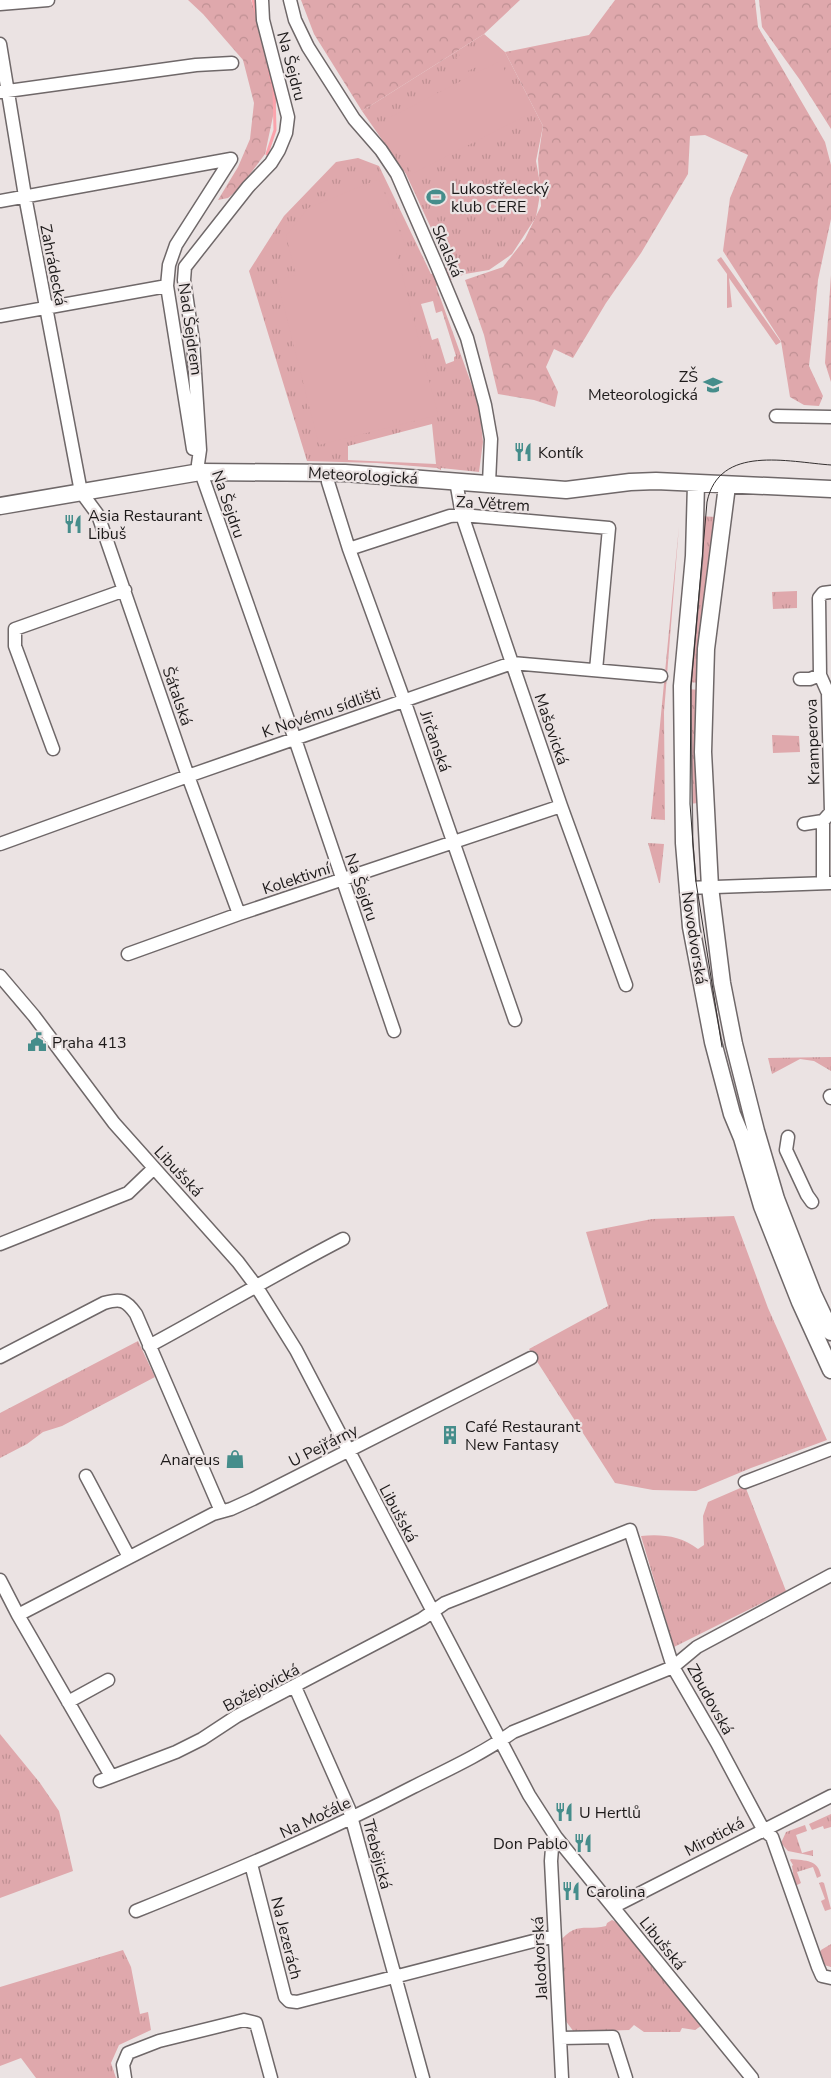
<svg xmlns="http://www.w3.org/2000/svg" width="831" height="2078" font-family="'Nunito Sans',sans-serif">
<defs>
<pattern id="grass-tufts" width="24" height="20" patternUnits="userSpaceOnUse" patternTransform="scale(1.25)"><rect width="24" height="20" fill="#dfa8ac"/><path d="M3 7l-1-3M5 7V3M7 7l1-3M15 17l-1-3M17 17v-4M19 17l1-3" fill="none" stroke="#bf9093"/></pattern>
<pattern id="forest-crowns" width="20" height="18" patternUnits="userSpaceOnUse" patternTransform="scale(1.25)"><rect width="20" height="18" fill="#dfa8ac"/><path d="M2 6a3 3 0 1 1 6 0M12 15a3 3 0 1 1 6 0" fill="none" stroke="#bf9093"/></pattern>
</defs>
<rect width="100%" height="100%" fill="#ebe3e3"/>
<!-- grass -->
<path fill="url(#grass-tufts)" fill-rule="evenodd" d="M484 34 505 52 543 126 536 161 541 189 536 217 512 254 489 270 465 274 436 286 479 405 483 442 479 472 441 468V470L437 468 377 463 307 461 249 271 284 216 336 162 358 158 379 166 431 274 449 267 406 174 362 111ZM433 301 436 313 442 311 456 356 454 357V361L446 364 438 338 432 340 421 304ZM432 424 436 464 348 460V446Z
M699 516 716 517C706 572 703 627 703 683L685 682Z
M679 526 664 712 665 826V820L651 819Z
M797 591V608L773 609 772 592Z
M685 689 702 690 699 803 688 804Z
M772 735 799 736 800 752 773 753Z
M648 843 664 844 660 883H659Z
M831 1057V1071L814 1061 800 1059 772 1074 768 1058Z
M734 1216 768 1308 827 1440 751 1468 696 1491 653 1490 615 1483 529 1349 608 1306 586 1232 652 1219Z
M138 1341 155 1377 62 1426 43 1432 27 1444 0 1458V1413Z
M745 1486 786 1591 674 1647 641 1536C662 1534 681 1536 698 1549L704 1545 703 1516 708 1502Z
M0 1734 40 1783 59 1811 73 1871 0 1898Z
M831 1814V1827L824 1829 823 1826 812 1830 809 1824Z
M805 1825 807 1831 796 1835 802 1853 813 1850V1856L788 1851 781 1843 786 1832Z
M791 1859C806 1861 818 1859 821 1876L817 1878 813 1867 797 1872 801 1883 795 1886 792 1866 793 1865 790 1860Z
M822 1882 824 1883 831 1909 825 1911 821 1901 825 1899 819 1883Z
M612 1920 620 1924 701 2026 695 2030 682 2028 680 2032H644L634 2025 629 2030 574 2032 565 2020 560 1941C577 1921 586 1931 606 1926L607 1923Z
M831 1944V1967L824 1965 819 1954 821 1950Z
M123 1950 131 1967 140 2014 148 2012 151 2030 119 2045 111 2063 116 2078H36L21 2058 0 2066V1987Z"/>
<!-- forest -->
<path fill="url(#forest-crowns)" d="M188 0H251L280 83 265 154 239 189 228 198 218 200 238 167 250 139 254 103 243 60 203 14Z
M301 0H520L484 34 362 111 314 34Z
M615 0H755L758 27 825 142 831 165V219L818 280 809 366 823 396 819 406 804 405 790 397 781 341 723 251 730 198 748 155 705 135 690 136 688 174 641 253 606 303 573 358 554 349 546 367 558 392 555 407 534 400 498 394 484 335 465 280 503 267 525 239 541 206 538 159 543 126 505 52 589 35Z
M759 0H831V129L800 80 762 27Z
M831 275V382L825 363Z"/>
<!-- pitch -->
<path fill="#dfa8ac" d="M488 41 496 57 464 73 456 57Z
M500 61 527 115 412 174 385 120Z
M379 179 406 247 396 251 438 415 319 445 277 280 296 275 286 236 308 208Z
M721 257 781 342 776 345 729 278 732 307 727 308V274L717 260Z"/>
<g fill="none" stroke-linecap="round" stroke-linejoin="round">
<!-- stream -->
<path stroke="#fba3ac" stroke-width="3" d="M253 0 257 16
M267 154 275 130 274 91 269 69"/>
<!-- minor casing -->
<g stroke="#6f6869" stroke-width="15">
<path id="minor" d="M262 0 263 20 288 117 286 133 279 150 271 163 248 187 185 267 184 280 193 341 200 450 198 464 297 745 394 1031
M290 0 295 20 308 47 354 119 381 150 397 174 437 266 467 338 485 405 491 439 489 483
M0 4 48 0
M0 44 25 196 81 492 98 515 188 776 239 914
M0 92 196 65 232 63
M0 201 231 159
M0 316 167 286
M776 416 831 417
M193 449 167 286 169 265 176 245 231 159
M328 473V482L349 549 404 700 515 1020
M456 481 462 515 512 663 561 806 626 985
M349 549 450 516 462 515 609 528 596 670
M800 679H810L820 675
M53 749 15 646V629L125 590
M804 824 823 821
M0 844 188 776 512 663 661 676
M823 883V821L831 812 828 693 820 675 819 598 823 593 831 592
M687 888 830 883
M128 954 239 914 561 806
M0 976 34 1016 114 1123 238 1262 256 1286 296 1350 529 1795 556 1837 752 2078
M830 1096 831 1098
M788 1137 786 1150 807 1195 812 1202
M0 1244 128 1193 154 1168
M149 1346C214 1311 277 1273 343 1239
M0 1357 104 1303C121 1298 126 1300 136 1314L221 1511
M86 1476 129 1557
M745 1482 831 1449
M0 1580 18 1615 111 1776
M18 1615 213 1514 231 1509 253 1499 531 1358
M295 1687 349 1809 423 2078
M68 1702 108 1680
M100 1781 176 1752 202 1739 237 1716 422 1619 445 1603 630 1530 673 1667 717 1743 763 1829 772 1837 818 1967 822 1976 831 1978
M556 1837 552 1848 551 1861 562 2078
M251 1864 285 1997 289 2001 297 2002 553 1936
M613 1907 831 1796
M136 1911C230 1873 323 1834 413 1787 447 1770 482 1754 513 1732L673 1667 697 1647 831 1575
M560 2038 613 2037 626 2078
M125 2078 123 2065 128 2053 159 2041 244 2020 256 2023 271 2078"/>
</g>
<!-- major casing -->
<g stroke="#6f6869" stroke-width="19">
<path id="major" d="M696 484 694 556 682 686 684 843 691 927 713 1042 732 1114 742 1138 762 1206 800 1302 831 1370
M727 486 706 649 703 752 710 887 722 983 734 1044 756 1131 776 1199 813 1294 831 1332
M0 506 200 472 345 473 566 490 630 482 656 481 831 489"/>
</g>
<!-- minor -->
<use href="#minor" stroke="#fff" stroke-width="12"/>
<!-- major -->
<use href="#major" stroke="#fff" stroke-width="16"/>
<!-- tram -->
<path stroke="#332f2f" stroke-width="1" d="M722 1047 696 882 690 804 691 686 707 502C719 444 788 462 831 465"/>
</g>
<!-- icons -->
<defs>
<g id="stadium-bare" transform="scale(1.5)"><path d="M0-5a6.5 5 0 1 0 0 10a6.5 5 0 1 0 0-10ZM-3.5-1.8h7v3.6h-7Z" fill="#458d8b" stroke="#ebe3e3" stroke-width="2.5" paint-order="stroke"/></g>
<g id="school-bare" transform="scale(1.5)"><path d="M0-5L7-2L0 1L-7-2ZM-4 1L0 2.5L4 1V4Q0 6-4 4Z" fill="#458d8b" stroke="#ebe3e3" stroke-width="2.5" paint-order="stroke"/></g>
<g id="restaurant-bare" transform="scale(1.5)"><path d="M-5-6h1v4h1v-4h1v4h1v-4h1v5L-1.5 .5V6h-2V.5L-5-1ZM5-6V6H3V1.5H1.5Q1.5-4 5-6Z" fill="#458d8b" stroke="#ebe3e3" stroke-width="2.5" paint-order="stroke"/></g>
<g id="civic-bare" transform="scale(1.5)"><path d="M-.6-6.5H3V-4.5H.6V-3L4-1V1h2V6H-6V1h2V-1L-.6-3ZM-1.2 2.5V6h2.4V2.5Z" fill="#458d8b" stroke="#ebe3e3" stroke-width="2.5" paint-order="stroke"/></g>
<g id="building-bare" transform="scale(1.5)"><path d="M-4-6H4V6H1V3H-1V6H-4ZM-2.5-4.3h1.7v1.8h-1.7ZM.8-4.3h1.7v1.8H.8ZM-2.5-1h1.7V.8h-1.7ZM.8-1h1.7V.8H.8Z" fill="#458d8b" stroke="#ebe3e3" stroke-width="2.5" paint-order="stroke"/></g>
<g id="shop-bare" transform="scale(1.5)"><path d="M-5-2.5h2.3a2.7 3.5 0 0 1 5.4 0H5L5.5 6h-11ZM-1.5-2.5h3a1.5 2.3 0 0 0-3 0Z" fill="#458d8b" stroke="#ebe3e3" stroke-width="2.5" paint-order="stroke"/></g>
</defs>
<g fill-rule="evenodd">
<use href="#stadium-bare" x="436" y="197"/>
<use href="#school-bare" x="713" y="385"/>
<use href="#restaurant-bare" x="523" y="452"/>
<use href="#restaurant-bare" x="73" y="524"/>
<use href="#civic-bare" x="37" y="1042"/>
<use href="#building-bare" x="450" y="1435"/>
<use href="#shop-bare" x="235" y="1459"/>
<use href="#restaurant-bare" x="564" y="1812"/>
<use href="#restaurant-bare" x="583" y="1843"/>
<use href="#restaurant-bare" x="571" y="1891"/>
</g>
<g text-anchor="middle" stroke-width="4.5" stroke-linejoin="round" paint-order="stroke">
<!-- street labels -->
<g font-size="16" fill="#1d1a1a" stroke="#ebe3e3">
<text transform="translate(292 66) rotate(75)" y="6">Na Šejdru</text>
<text transform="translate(448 251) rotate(67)" y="6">Skalská</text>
<text transform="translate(54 265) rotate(79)" y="6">Zahrádecká</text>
<text transform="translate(191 329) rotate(82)" y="6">Nad Šejdrem</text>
<text transform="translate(363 475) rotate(3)" y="6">Meteorologická</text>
<text transform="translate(493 503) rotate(3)" y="6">Za Větrem</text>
<text transform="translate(229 504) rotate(71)" y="6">Na Šejdru</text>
<text transform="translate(178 696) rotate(71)" y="6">Šátalská</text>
<text transform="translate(321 712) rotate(-19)" y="6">K Novému sídlišti</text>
<text transform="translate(552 729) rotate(71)" y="6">Mašovická</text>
<text transform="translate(436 741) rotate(71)" y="6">Jirčanská</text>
<text transform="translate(812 742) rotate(-92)" y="6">Kramperova</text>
<text transform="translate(296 878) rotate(-18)" y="6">Kolektivní</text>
<text transform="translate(362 887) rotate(71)" y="6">Na Šejdru</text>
<text transform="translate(695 938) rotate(81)" y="6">Novodvorská</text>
<text transform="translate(179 1171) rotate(47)" y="6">Libušská</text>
<text transform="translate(323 1445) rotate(-27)" y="6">U Pejřárny</text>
<text transform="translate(399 1513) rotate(62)" y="6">Libušská</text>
<text transform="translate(261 1687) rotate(-28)" y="6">Božejovická</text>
<text transform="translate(711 1699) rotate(61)" y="6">Zbudovská</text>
<text transform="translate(315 1817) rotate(-25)" y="6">Na Močále</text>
<text transform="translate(714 1836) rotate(-28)" y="6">Mirotická</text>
<text transform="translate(378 1854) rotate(75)" y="6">Třebějická</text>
<text transform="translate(287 1938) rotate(76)" y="6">Na Jezerách</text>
<text transform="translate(663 1943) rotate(51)" y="6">Libušská</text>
<text transform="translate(539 1958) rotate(-93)" y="6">Jalodvorská</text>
</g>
<!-- poi labels -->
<g font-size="16" fill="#1d1a1a" stroke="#ebe3e3" text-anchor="start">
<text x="451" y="194">Lukostřelecký<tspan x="451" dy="18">klub CERE</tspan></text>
<text x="698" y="382" text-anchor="end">ZŠ<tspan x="698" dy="18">Meteorologická</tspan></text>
<text x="538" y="458">Kontík</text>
<text x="88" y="521">Asia Restaurant<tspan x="88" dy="18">Libuš</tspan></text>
<text x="52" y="1048">Praha 413</text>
<text x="465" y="1432">Café Restaurant<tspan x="465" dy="18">New Fantasy</tspan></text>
<text x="220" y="1465" text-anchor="end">Anareus</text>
<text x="579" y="1818">U Hertlů</text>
<text x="568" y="1849" text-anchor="end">Don Pablo</text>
<text x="586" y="1897">Carolina</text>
</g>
</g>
</svg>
